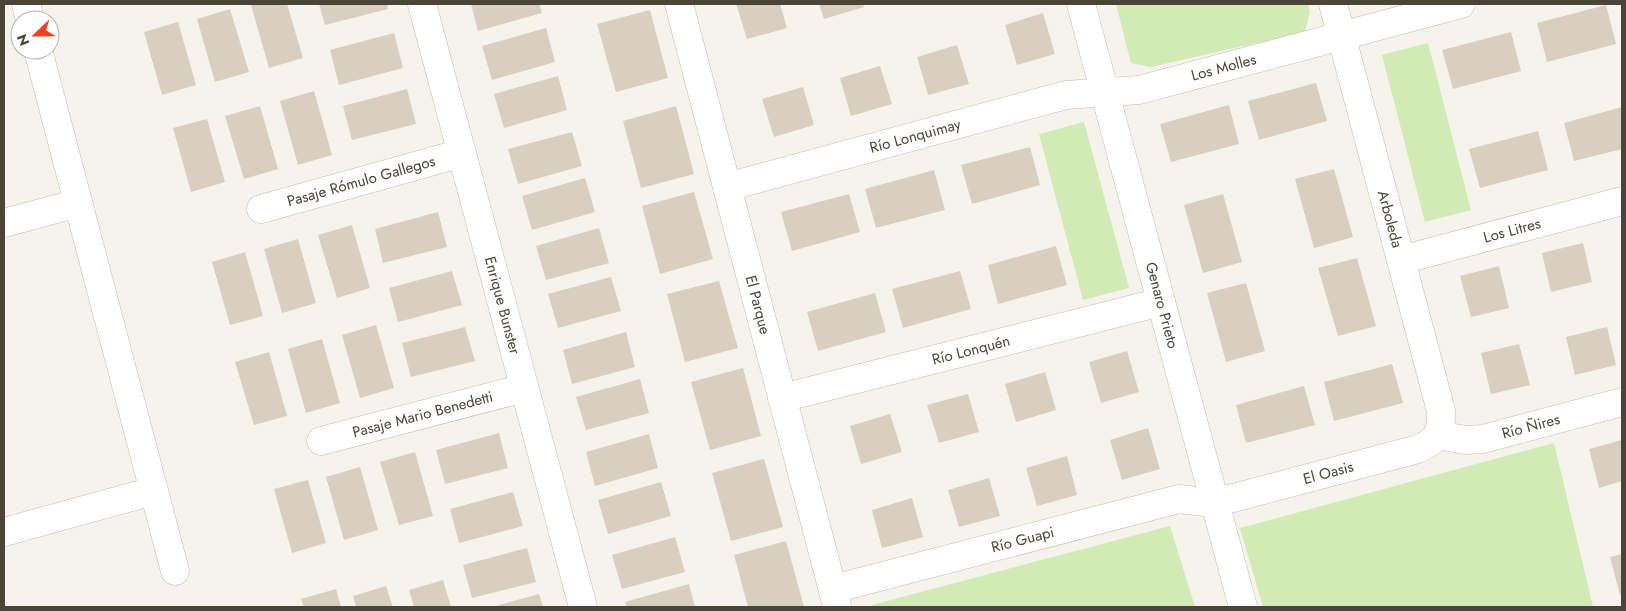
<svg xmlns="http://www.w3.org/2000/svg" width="1626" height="611" font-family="Jost,sans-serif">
<rect width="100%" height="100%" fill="#f6f3ec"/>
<!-- green -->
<path fill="#d2eab5" d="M1116 4H1308L1310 11 1305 32 1151 67 1131 63Z
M1428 43 1471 210 1425 222 1382 55Z
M1084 122 1129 288 1083 300 1039 134Z
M1554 443 1593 607H1263L1240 528Z
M1170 526 1195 607H872V605Z"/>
<!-- building -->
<path fill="#d8cfc1" d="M255 4H287L303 58 269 68 251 5Z
M319 4H387L388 9 325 25Z
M471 4H539L542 13 478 31Z
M736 4H780L787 28 747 39Z
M819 4H863L864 7 824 19Z
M1606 5 1616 44 1547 62 1537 23Z
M230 9 249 72 215 82 197 19Z
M650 10 668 78 616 92 597 24Z
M1043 13 1055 54 1017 65 1005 25Z
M178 22 196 85 162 95 144 32Z
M546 28 555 62 492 80 482 46Z
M1511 32 1521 71 1453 89 1442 50Z
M394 33 403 68 339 85 330 50Z
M957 45 969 84 928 95 917 57Z
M880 66 892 104 851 116 840 78Z
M558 76 567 110 504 128 494 94Z
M1316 83 1327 121 1259 140 1248 101Z
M803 87 814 125 774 137 762 99Z
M407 89 416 124 352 140 343 106Z
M314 91 332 155 298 165 280 101Z
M1229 105 1239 144 1171 162 1160 124Z
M260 106 278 169 244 179 225 116Z
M676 106 694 174 641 188 623 121Z
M1622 107V149L1574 161 1564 123Z
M207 119 225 182 191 192 173 128Z
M1538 131 1548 170 1480 188 1469 149Z
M572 132 582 166 518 184 508 149Z
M1030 147 1040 185 972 204 961 165Z
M1334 169 1353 237 1314 248 1295 179Z
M934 170 945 210 876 228 865 189Z
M585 178 595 212 532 230 522 196Z
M694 192 713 259 660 274 642 206Z
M849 194 860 232 792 251 781 212Z
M1223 194 1242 262 1203 273 1184 205Z
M438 212 447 247 383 263 375 229Z
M352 225 370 288 337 298 318 235Z
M599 228 609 263 546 280 536 246Z
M298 239 316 303 282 313 264 249Z
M1583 243 1592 282 1551 292 1542 253Z
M1056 246 1067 285 998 304 988 265Z
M245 252 263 316 230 325 212 262Z
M1357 258 1376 326 1338 336 1318 268Z
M1499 266 1509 308 1471 317 1460 276Z
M452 271 462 305 398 322 389 288Z
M960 271 971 309 903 328 892 289Z
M611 277 621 311 558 328 548 294Z
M719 281 738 348 685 362 667 294Z
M1246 283 1265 351 1226 362 1207 293Z
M875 293 886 332 818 351 807 312Z
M376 325 394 388 360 398 342 335Z
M465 327 475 361 411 377 402 343Z
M1607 327 1616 365 1575 375 1566 337Z
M626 332 635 367 572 384 563 350Z
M322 339 340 403 306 413 288 349Z
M1519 344 1530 385 1491 394 1481 353Z
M1127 351 1139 392 1101 403 1089 362Z
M269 352 287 416 254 425 235 362Z
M1392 364 1403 403 1334 421 1324 382Z
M743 368 761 436 710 450 691 382Z
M1045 372 1056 410 1016 422 1005 384Z
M640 379 649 413 586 430 576 397Z
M1304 386 1315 425 1246 443 1236 405Z
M968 394 979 432 939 443 927 405Z
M890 414 902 452 861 464 850 426Z
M1148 428 1160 469 1122 480 1110 440Z
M499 433 508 468 445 484 436 450Z
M649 434 658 468 595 486 586 452Z
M1622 440V481L1599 488 1589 449Z
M415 452 433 516 399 525 380 462Z
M1067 456 1077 495 1037 506 1026 468Z
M764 459 783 527 731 541 712 473Z
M360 467 378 530 344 540 326 477Z
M989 478 1000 516 959 527 948 490Z
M308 480 326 543 292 553 274 489Z
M661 482 671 516 608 534 598 500Z
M513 492 523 526 459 543 450 509Z
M912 498 923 537 882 548 872 510Z
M675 537 685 572 622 589 612 555Z
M786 541 804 607H748L734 555Z
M527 548 536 582 472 598 463 565Z
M1622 554V595H1620L1610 557Z
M443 580 451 607H414L409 590Z
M689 584 695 607H627L625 602Z
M386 586 393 607H356L353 596Z
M336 589 341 607H304L301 599Z
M539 594 543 607H492Z"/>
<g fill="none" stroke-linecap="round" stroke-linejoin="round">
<!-- minor casing -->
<g stroke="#c2bbae" stroke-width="29">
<g id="minor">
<path d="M26 4 30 20"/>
<path id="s1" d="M422 4 583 607"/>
<path id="s2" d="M679 4 837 606"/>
<path id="s3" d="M1081 4 1243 607"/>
<path d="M38 50 175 571"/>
<path id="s4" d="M727 187 1066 95 1139 90 1461 4"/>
<path id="s5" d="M261 209 462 153"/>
<path d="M4 223 78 203"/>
<path id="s6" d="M1401 260 1622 201"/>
<path id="s7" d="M782 398 1161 302"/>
<path id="s8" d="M1438 435 1465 440 1483 439 1622 402"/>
<path id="s9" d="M321 441 524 388"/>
<path d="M4 532 153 491"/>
<path id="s10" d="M833 589 1179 499 1214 503 1418 449C1437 441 1442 432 1441 411L1333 4"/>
</g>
</g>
<!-- minor -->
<use href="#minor" stroke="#fff" stroke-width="28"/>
</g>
<g text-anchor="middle" stroke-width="4.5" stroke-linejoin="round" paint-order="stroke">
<!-- street labels -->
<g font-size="15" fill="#4b4439" stroke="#fff">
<text dy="5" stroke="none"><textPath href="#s4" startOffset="512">Los Molles</textPath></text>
<text dy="5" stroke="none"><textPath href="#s4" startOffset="195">Río Lonquimay</textPath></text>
<text dy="5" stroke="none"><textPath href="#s5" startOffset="104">Pasaje Rómulo Gallegos</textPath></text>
<text transform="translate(1390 219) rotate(75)" y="5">Arboleda</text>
<text dy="5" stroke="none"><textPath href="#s6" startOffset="115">Los Litres</textPath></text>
<text dy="5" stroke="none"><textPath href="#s1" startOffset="312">Enrique Bunster</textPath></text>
<text dy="5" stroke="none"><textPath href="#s3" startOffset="312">Genaro Prieto</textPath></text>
<text dy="5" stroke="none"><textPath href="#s2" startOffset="311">El Parque</textPath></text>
<text dy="5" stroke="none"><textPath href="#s7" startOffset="195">Río Lonquén</textPath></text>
<text dy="5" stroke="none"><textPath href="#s9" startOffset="105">Pasaje Mario Benedetti</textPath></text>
<text dy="5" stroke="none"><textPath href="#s8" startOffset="95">Río Ñires</textPath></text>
<text dy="5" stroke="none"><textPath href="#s10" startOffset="511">El Oasis</textPath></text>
<text dy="5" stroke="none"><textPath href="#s10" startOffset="196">Río Guapi</textPath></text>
</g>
</g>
<!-- border -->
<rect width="1626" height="611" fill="none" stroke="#4b4439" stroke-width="10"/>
<!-- north arrow -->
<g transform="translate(35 35) rotate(248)"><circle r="24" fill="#ffffff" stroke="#b7b4b0"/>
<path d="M0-4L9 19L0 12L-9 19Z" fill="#fc3f1d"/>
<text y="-8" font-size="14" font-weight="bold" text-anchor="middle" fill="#4b4439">N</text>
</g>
</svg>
